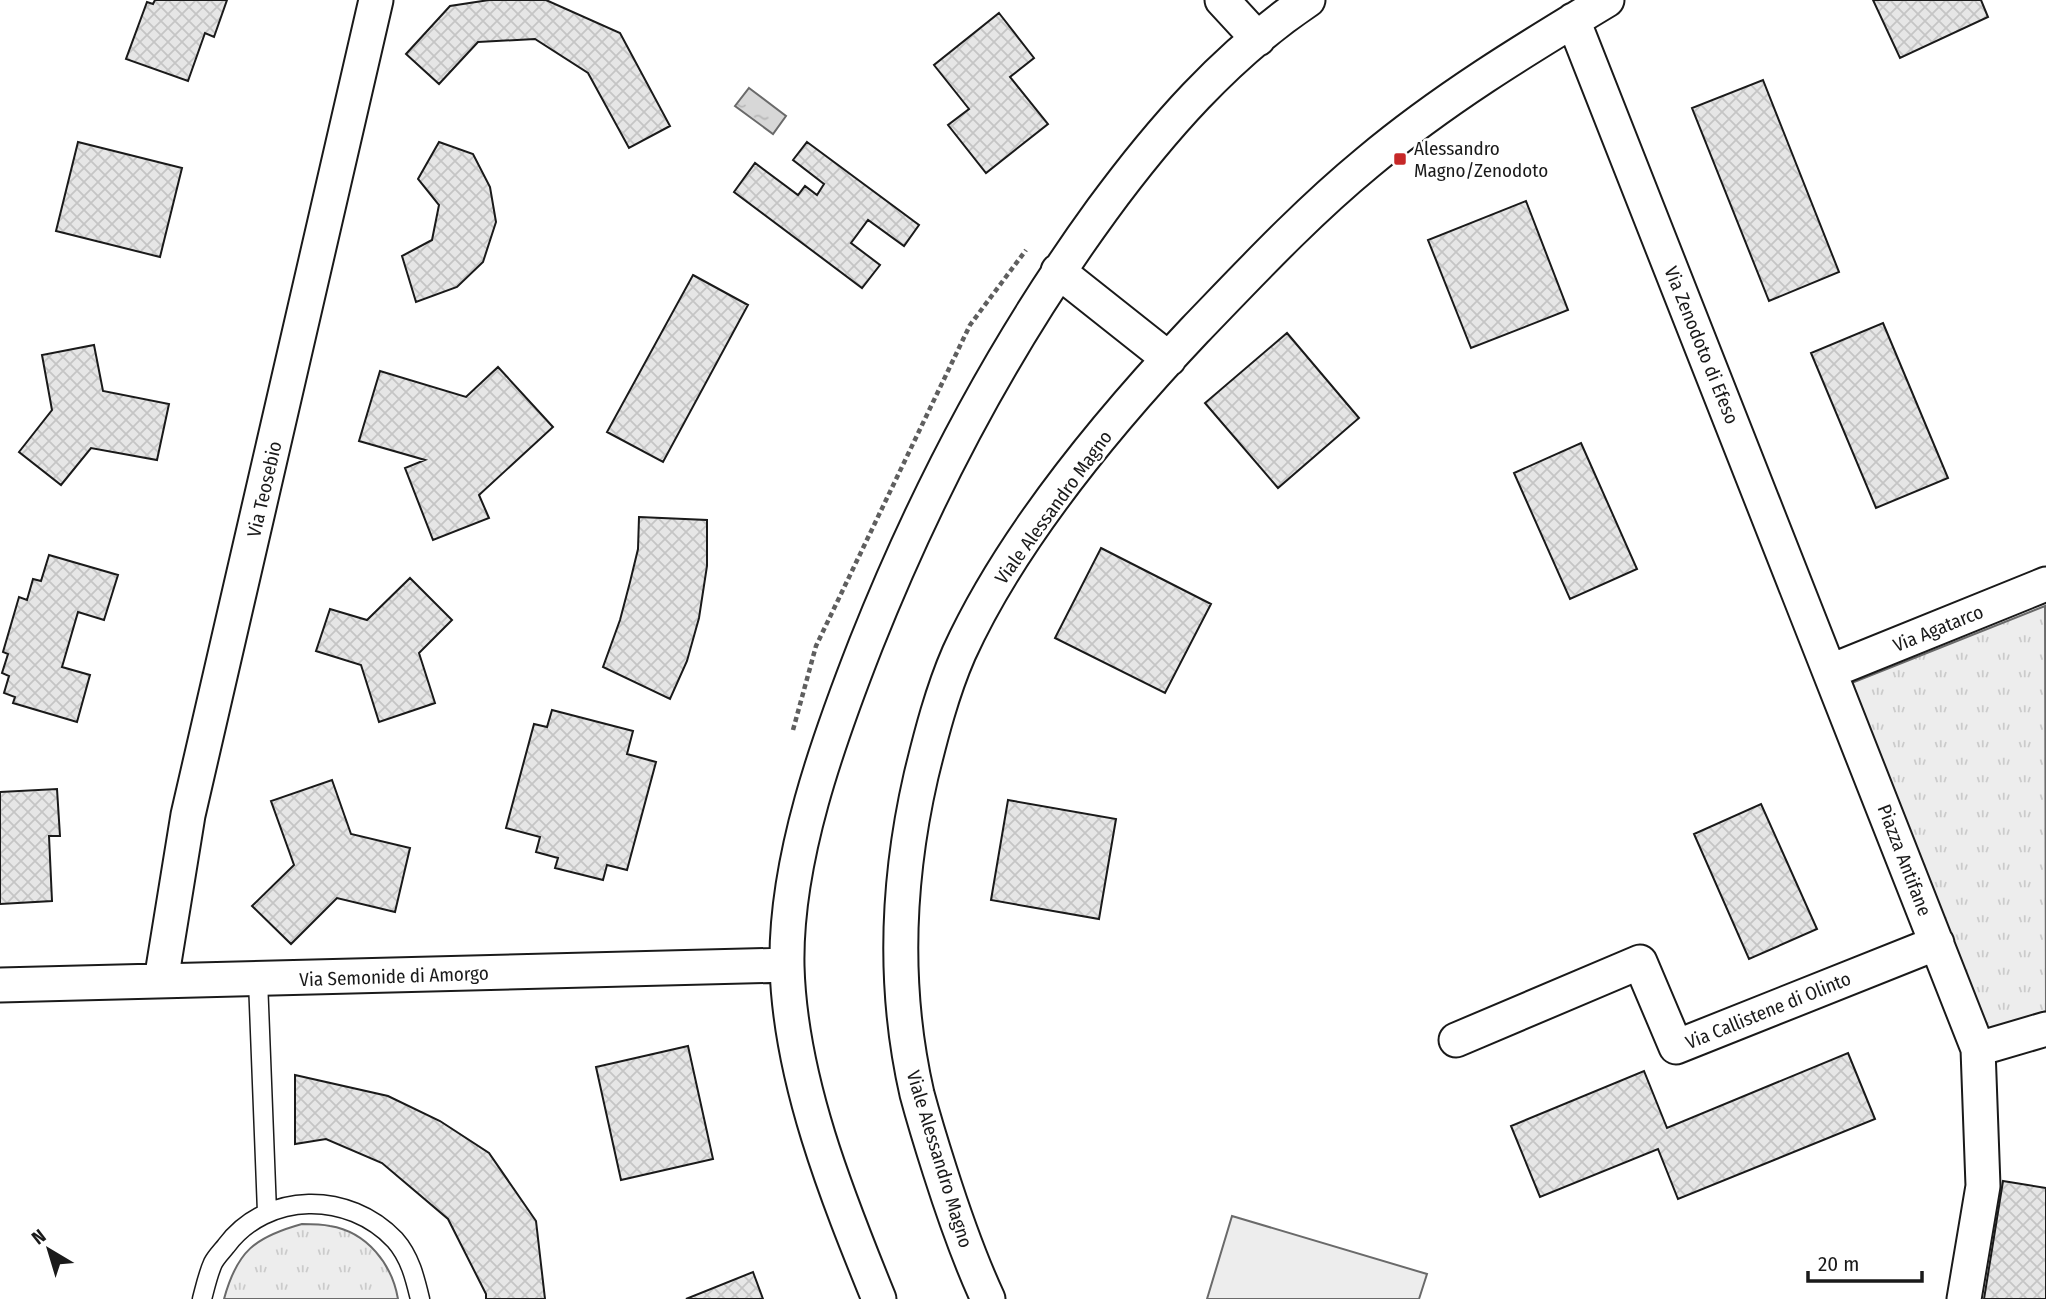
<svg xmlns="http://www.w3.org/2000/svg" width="2046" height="1299" font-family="'Fira Sans Condensed',sans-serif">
<defs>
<pattern id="grass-tufts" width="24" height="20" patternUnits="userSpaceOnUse" patternTransform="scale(1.75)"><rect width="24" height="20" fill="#ededed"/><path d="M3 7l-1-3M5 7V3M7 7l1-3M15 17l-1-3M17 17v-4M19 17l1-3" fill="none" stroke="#cbcbcb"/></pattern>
<pattern id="water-ripples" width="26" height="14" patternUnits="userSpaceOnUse" patternTransform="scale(1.75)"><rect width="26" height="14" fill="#d7d7d7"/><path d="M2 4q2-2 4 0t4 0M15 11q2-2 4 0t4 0" fill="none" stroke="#b8b8b8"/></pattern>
<pattern id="building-cross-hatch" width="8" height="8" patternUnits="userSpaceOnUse" patternTransform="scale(1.75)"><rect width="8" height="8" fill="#e6e6e6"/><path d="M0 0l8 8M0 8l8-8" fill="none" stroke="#c5c5c5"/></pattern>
</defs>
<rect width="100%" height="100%" fill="#fff"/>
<!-- grass -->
<path fill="url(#grass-tufts)" stroke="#6a6a6a" stroke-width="2" d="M2045 606 2046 1011 1986 1035 1849 684Z
M302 1224C311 1224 321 1224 330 1226 367 1232 392 1264 398 1299H224C237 1251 255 1237 302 1224Z"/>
<!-- built -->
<path fill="#ededed" stroke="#6a6a6a" stroke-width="2" d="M1232 1216 1427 1274 1419 1299H1207Z"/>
<!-- water -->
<path fill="url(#water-ripples)" stroke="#6a6a6a" stroke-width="2" d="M749 88 786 116 773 134 735 106Z"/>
<!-- building -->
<path fill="url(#building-cross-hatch)" stroke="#1a1a1a" stroke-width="2" d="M155 0H227L214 37 205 33 188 81 126 59 147 2 153 4Z
M489 0H546L620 33 670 126 629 148 588 73 535 39 478 42 439 84 406 54 450 6Z
M1873 0H1981L1988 17 1900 58Z
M999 13 1034 58 1010 77 1048 124 986 173 948 125 969 109 934 65Z
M1763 80 1839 272 1769 301 1692 108Z
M78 142 182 168 160 257 56 231Z
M439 142 473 154 490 187 496 222 483 262 457 287 416 302 402 256 432 240 439 205 418 179Z
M807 142 919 225 904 246 868 220 851 243 880 265 862 288 734 192 755 163 798 195 805 186 817 195 824 184 793 160Z
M1526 201 1568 310 1471 348 1428 240Z
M693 275 748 305 663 462 607 432Z
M1883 323 1948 478 1876 508 1811 353Z
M1287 333 1359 418 1278 488 1205 403Z
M94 345 103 391 169 404 157 460 91 448 61 485 19 452 52 410 42 355Z
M498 367 553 427 479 495 489 518 433 540 405 468 425 460 359 441 380 371 466 397Z
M1581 443 1637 569 1570 599 1514 473Z
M639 517 707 520V566L699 618 687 661 670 699 603 667 620 620 630 582 638 549Z
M1101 548 1211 604 1165 693 1055 638Z
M49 555 118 575 104 620 78 612 62 667 90 675 77 722 13 703 15 697 4 693 9 676 2 673 8 654 3 652 19 597 27 600 33 579 41 581Z
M410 578 452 620 419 653 435 703 379 722 361 665 316 651 330 609 367 620Z
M552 710 633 731 627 754 656 762 627 870 607 865 603 880 555 868 558 858 536 852 540 837 506 828 534 724 547 727Z
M332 780 351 834 410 848 395 912 337 898 291 944 252 906 294 865 271 801Z
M57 789 60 836H49L52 901 0 904V792Z
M1008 800 1116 819 1099 919 991 900Z
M1761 804 1817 929 1749 959 1694 834Z
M688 1046 713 1159 621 1180 596 1067Z
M1848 1053 1875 1119 1678 1199 1658 1149 1540 1197 1511 1126 1644 1071 1667 1128Z
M295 1075 388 1096 440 1121 489 1153 536 1221 545 1299H486V1294L448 1219 382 1163 326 1139 295 1144Z
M2003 1181 2046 1188V1299H1984Z
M753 1272 763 1299H686Z"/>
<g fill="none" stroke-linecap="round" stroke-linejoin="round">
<!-- service casing -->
<g stroke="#1a1a1a" stroke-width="21">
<path id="service" d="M258 980 267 1212
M202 1299C205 1288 208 1274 213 1263 216 1257 222 1251 226 1246 267 1191 349 1191 395 1240 410 1257 415 1278 420 1299"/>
</g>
<!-- minor casing -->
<g stroke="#1a1a1a" stroke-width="37">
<path id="minor" d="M1222 0 1258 39
M1573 20 1978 1049 1983 1186 1964 1299
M1058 271 1169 359
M1831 671 2046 584
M161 981 188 815 376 0
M0 985 787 965
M1456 1040 1640 962 1676 1047 1937 943
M1978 1049 2046 1029
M879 1299C837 1196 790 1079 787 966 785 860 828 741 866 644 928 488 1003 346 1102 210 1160 131 1226 55 1308 0
M988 1299C969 1258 954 1215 940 1171 932 1146 924 1120 917 1094 893 989 897 881 921 776 931 735 942 692 959 653 1011 539 1109 421 1195 330 1251 272 1306 213 1368 162 1442 100 1524 50 1607 0"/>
</g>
<!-- path -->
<path stroke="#5f5f5f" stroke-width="4.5" stroke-dasharray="5 3.5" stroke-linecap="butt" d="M793 730 816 646 970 325 1026 250"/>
<!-- service -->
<use href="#service" stroke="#fff" stroke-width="18"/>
<!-- minor -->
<use href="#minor" stroke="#fff" stroke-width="33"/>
</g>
<!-- markers -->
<rect fill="#c62828" stroke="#fff" stroke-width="2.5" x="1393" y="152" width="14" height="14" rx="3.5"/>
<g text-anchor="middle" stroke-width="5" stroke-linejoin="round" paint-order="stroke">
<!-- poi labels -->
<g font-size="19" fill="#1a1a1a" stroke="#fff" text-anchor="start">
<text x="1414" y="155">Alessandro<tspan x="1414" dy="22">Magno/Zenodoto</tspan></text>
</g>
<!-- street labels -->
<g font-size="19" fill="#1a1a1a" stroke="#fff">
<text transform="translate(1702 345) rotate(68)" y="7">Via Zenodoto di Efeso</text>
<text transform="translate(264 489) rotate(-77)" y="7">Via Teosebio</text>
<text transform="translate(1053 507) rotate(-54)" y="7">Viale Alessandro Magno</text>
<text transform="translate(1938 628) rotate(-22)" y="7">Via Agatarco</text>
<text transform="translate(1905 860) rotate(69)" y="7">Piazza Antifane</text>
<text transform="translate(394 976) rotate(-2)" y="7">Via Semonide di Amorgo</text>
<text transform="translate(1768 1010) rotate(-22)" y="7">Via Callistene di Olinto</text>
<text transform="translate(940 1159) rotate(73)" y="7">Viale Alessandro Magno</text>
</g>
</g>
<!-- north arrow -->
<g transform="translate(49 1250) rotate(322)" stroke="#ffffff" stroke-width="5" paint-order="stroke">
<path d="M0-5L12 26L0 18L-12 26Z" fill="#1a1a1a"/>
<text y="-10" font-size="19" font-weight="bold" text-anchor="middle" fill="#1a1a1a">N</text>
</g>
<!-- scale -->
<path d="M1808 1271v10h114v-10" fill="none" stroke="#1a1a1a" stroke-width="3.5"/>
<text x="1818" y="1271" font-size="21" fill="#1a1a1a" stroke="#ffffff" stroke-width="5" paint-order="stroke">20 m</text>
</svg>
